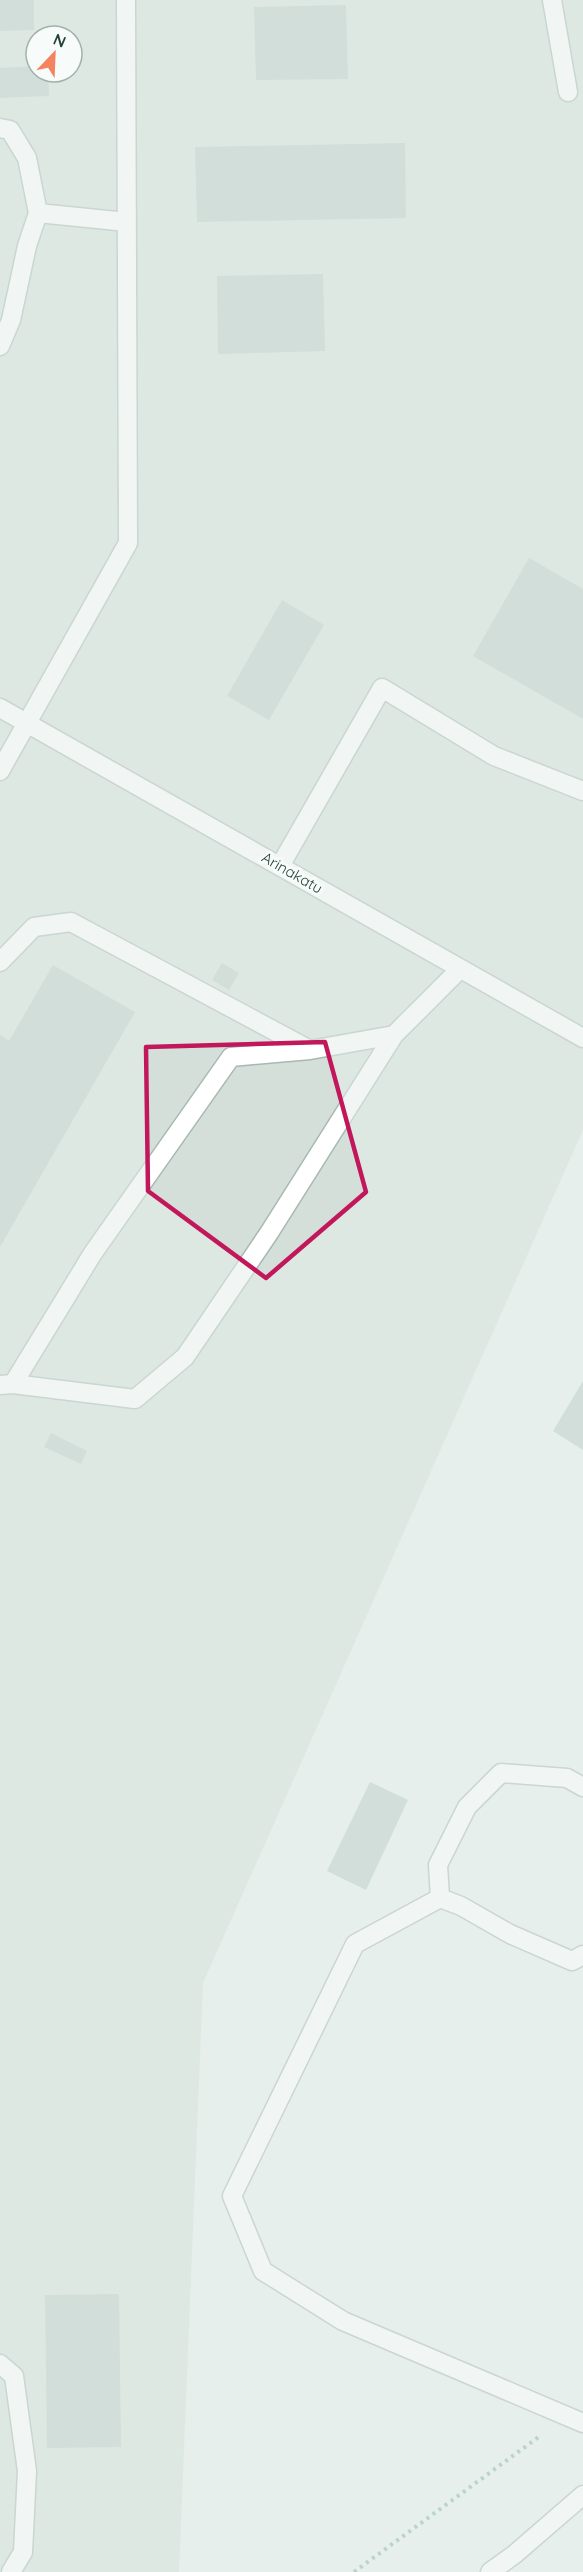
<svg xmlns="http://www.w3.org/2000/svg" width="583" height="2572" font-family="Quicksand,sans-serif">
<rect width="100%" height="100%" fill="#e6efeb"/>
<!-- built -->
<path fill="#d4dfda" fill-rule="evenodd" d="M0 0H583V1130L203 1983 179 2572H0ZM36 36H72V72H36Z"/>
<!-- building -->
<path fill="#bbcac4" d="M0 0H34V30L0 31Z
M346 5 348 79 256 80 254 7Z
M36 66V72H48L49 96 0 98V68Z
M405 143 406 218 197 222 195 147Z
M323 274 325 351 218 354 217 276Z
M529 558 583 589V719L473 656Z
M282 600 324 625 269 720 227 696Z
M222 963 239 973 229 990 212 980Z
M53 965 135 1012 0 1247V1035L9 1041Z
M583 1381V1450L553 1431Z
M51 1433 87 1451 81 1464 44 1447Z
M370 1782 408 1800 366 1890 327 1871Z
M119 2294 121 2447 47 2448 45 2295Z"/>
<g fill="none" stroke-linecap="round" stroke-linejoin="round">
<!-- minor casing -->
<g stroke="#a8b8b2" stroke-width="21">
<path id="minor" d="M552 0 568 92
M0 128 10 130 27 158 38 213 27 246 11 320 0 346
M38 213 127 222
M0 708 583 1038
M0 771 128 543 126 0
M280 866 382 688 494 756 583 791
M0 962 34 927 71 922 310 1050
M13 1384 135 1399 185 1357 269 1233 394 1035
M0 1385 13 1384 93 1253 231 1057 310 1050 394 1035 460 969
M440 1898 438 1865 467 1807 501 1773 567 1778 583 1787
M583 1955 572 1961 510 1934 461 1906 440 1898 355 1944 232 2196 263 2271 343 2321 583 2423
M0 2364 14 2376 27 2471 23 2552 11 2572
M490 2572 515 2554 583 2495"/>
</g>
<!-- path -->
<path stroke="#86b3a5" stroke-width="4" stroke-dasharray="3 4.5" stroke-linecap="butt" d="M354 2572 540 2436"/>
<!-- minor -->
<use href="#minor" stroke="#fff" stroke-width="18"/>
</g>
<!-- marked area -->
<path d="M0 0H583V2572H0ZM325 1042 366 1192 266 1278 148 1191 146 1047Z" fill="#e6efeb" fill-opacity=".55" fill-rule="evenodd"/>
<path fill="none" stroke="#c2185b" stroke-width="4.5" stroke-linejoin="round" d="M325 1042 366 1192 266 1278 148 1191 146 1047Z"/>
<g text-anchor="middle" stroke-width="6" stroke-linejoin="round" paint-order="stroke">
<!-- street labels -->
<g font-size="15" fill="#24423a" stroke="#f7fbf9">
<text transform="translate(292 873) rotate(30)" y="5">Arinakatu</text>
</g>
</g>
<!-- north arrow -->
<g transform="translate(54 54) rotate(23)"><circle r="28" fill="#f7fbf9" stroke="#a3b1ad" stroke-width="1.5"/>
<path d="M0-4.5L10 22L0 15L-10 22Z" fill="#f4845f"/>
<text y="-9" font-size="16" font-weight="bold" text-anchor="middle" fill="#24423a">N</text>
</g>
</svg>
